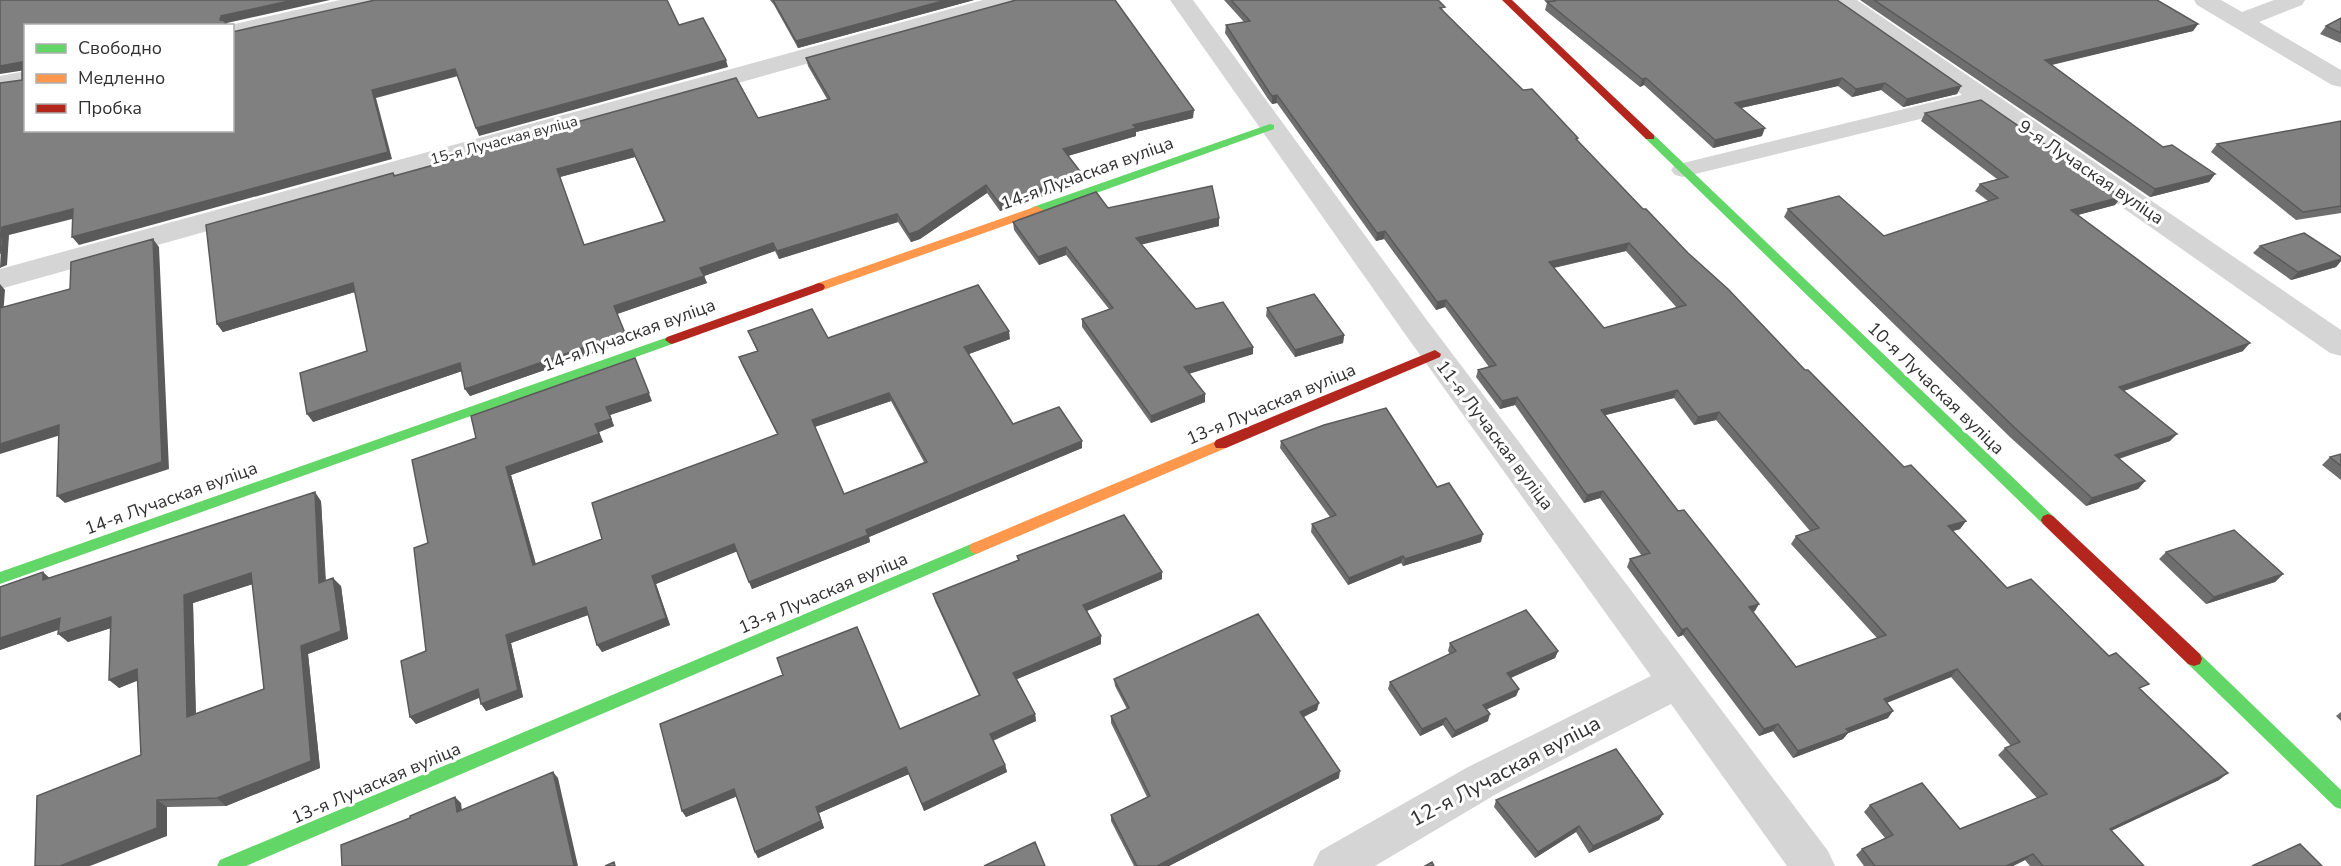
<svg xmlns="http://www.w3.org/2000/svg" width="2341" height="866" font-family="'Nunito Sans',sans-serif">
<rect width="100%" height="100%" fill="#fff"/>
<g fill="none" stroke-linecap="round" stroke-linejoin="round">
<!-- lane -->
<path fill="#d5d5d5" fill-rule="evenodd" d="M1982 90 1990 92 1993 97 1990 102 1683 177 1675 175 1671 170 1675 165Z"/>
<!-- street -->
<path fill="#d5d5d5" fill-rule="evenodd" d="M340 0H382L379 5 232 38V26H226Z
M983 0H1020L1017 5 0 289V269Z
M1170 0H1193L1426 319 1828 851 1835 866H1787L1671 704 1498 793 1375 866H1313L1320 851 1468 767 1651 676 1405 334Z
M1831 0H1857L2341 330V356L2330 353 1834 5Z
M2194 0H2221L2242 12 2274 0H2305L2302 5 2259 22 2341 70V87L2332 85 2197 5Z
M26 71V86L0 90V76Z"/>
<!-- fast -->
<path fill="#63d668" fill-rule="evenodd" d="M1270 124 1274 125V129L1041 213H1033L1031 210 1033 207Z
M1650 134 1654 135 2053 516 2055 520 2053 524H2043L1646 139 1645 137Z
M671 336 677 340 675 343 0 584V572Z
M976 542 981 544 983 548 981 552 246 866H217L220 860Z
M2194 652 2200 654 2341 790V809L2335 807 2188 664 2186 659 2188 654Z"/>
<!-- slow -->
<path fill="#ff974d" fill-rule="evenodd" d="M1037 206 1043 210 1041 213 823 290 819 291 813 287 815 284Z
M1221 439 1226 440 1228 444 1226 448 981 552 976 554 971 552 969 548 971 544Z"/>
<!-- jam -->
<path fill="#b3261e" fill-rule="evenodd" d="M1502 0H1512L1654 135V139H1646Z
M819 283 823 284 825 287 823 290 675 343 671 344 665 340 667 337Z
M1435 350 1441 354 1440 357 1226 448H1216L1214 444 1216 440Z
M2048 514 2053 516 2200 654 2202 659 2200 664 2194 666 2188 664 2043 524 2041 520 2043 516Z"/>
</g>
<!-- wall -->
<path fill="#6e6e6e" fill-rule="evenodd" d="M770 0H974L798 48 774 5Z
M1224 0H1438L1444 12 1523 90 1578 138 1577 141 1643 209 1805 370 1904 467 1966 521 1960 529 1952 531 2007 588 2142 690 2219 780 2111 831 2144 866H2030L2025 860 2013 866H1864L1856 855 1862 849 1885 838 1864 812 1870 805 1960 829 2037 798 1998 755 2005 748 2011 746 1951 677 1887 703 1888 718 1848 733 1843 739 1793 758 1773 731 1759 736 1683 635 1678 637 1627 567 1630 559 1642 556 1600 498 1584 503 1515 405 1500 409 1476 377 1478 370 1489 367 1445 307 1436 310 1384 239 1376 241 1277 103 1272 104 1268 99 1225 33 1226 25 1244 22ZM1626 251 1677 308 1604 328 1554 268ZM1674 398 1694 425 1716 420 1810 531 1796 536 1791 544 1877 638 1796 667 1752 612 1755 611 1605 415Z
M1544 0H1837L1961 86 1957 94 1903 107 1881 90 1852 97 1838 86 1741 108 1762 136 1713 148 1644 85 1640 87 1545 10 1547 3Z
M1860 0H2157L2198 24 2193 31 2052 65 2163 147 2215 174 2209 182 2150 197Z
M2341 18V43L2320 34 2326 26Z
M806 58 1193 118 1136 132V136L1068 156 1083 182 1000 211 987 193 920 239 911 242 898 222 779 259 775 251 704 276 707 283 617 314 628 341 470 396 465 389 462 371 313 422 367 351 355 292 223 332 217 324 393 173 395 175 758 118 827 99 808 66ZM635 157 664 222 584 245 560 177Z
M1925 113 2121 197 2115 205 2078 215 2243 351 2124 391 2170 441 2119 459 2145 481 2138 489 2086 506 2011 438 1784 217 1788 209 1884 236 1988 201 1975 191 1980 184 1997 179 1921 121Z
M2341 121V213L2296 220 2211 152 2217 144Z
M1108 208 1219 226 1141 244 1196 309 1253 347V354L1189 374 1205 394V402L1151 423 1082 327V319L1109 309 1066 255 1039 265 1014 230 1013 222Z
M2260 246 2341 257V261L2336 267 2291 280 2253 253Z
M1267 308 1344 335 1343 343 1295 357 1266 316Z
M748 331 828 338 1010 339 969 354 1013 424 1082 441V448L869 537 870 542 752 589 737 551 656 584 670 625 602 652 588 615 511 643 523 697 486 711 479 698 416 724 410 717 426 651 428 543 476 438 652 401 610 415 614 426 599 432 603 442 511 475 536 564 602 539 777 434 742 365 739 357 757 351ZM891 401 924 462 844 494 815 427Z
M1281 441 1437 487 1481 542 1403 566 1401 563 1348 585 1311 532 1312 524 1330 517 1280 448Z
M2341 454V480L2322 465 2330 457Z
M321 501 326 581 341 586 348 639 308 654 320 768 226 806 167 807V836L141 755 138 680 119 688 111 628 68 642 58 630 0 650V587L49 578ZM253 584 264 689 196 714 193 603Z
M2166 552 2283 574 2275 582 2206 604 2159 559Z
M1017 556 1162 572V579L1087 611 1101 636V644L1017 679 1035 714 1036 721 993 741 1005 765 1007 772 924 811 909 774 819 813 824 828 758 858 755 852 736 796 686 817 682 811 900 729 979 696 935 601 933 594 1018 561Z
M1450 643 1558 651 1555 658 1511 678 1519 689 1516 696 1487 709 1488 721 1452 738 1443 725 1420 736 1388 689 1390 682 1450 654 1448 651Z
M1114 679 1317 710 1304 717 1339 778 1169 866H1134L1111 821V815L1147 797 1111 723V716L1127 709 1115 686Z
M2341 712V721L2336 716Z
M1496 800 1663 814 1659 820 1589 853 1576 832 1535 858 1494 807Z"/>
<!-- shaded-wall -->
<path fill="#5a5a5a" d="M293 0H330L227 23 228 26H225L220 20 221 16Z
M946 0H974L798 48 796 41Z
M2198 24 2193 31 2041 67 2045 60Z
M726 60 728 67 479 136 476 128Z
M22 62 26 70 0 74V66Z
M455 69 458 76 376 98 392 159 79 245 72 237 372 90Z
M1646 78 1644 85 1640 87 1642 79Z
M1842 78 1838 86 1732 110 1735 103Z
M1885 83 1881 90 1852 97 1856 89Z
M1961 86 1957 94 1903 107 1907 99Z
M1277 95V103L1272 104V96Z
M1194 110 1193 118 1136 132V136L1064 157 1063 149 1133 125Z
M1765 128 1762 136 1713 148 1715 140Z
M632 149 635 157 560 177 587 253 557 169Z
M1082 174 1083 182 1000 211 999 203Z
M2215 174 2209 182 2150 197 2155 189Z
M986 185 987 193 920 239 911 242 909 234Z
M2121 197 2115 205 2066 218 2071 210Z
M73 209 80 217 9 235 7 265 0 268 2 227Z
M897 214 898 222 779 259 777 251Z
M1219 218V226L1136 246V238Z
M1385 231 1384 239 1376 241 1377 233Z
M153 239 159 247 169 469 65 503 57 496Z
M773 243 775 251 704 276 707 283 617 314 628 341 470 396 465 389 614 306 700 268Z
M1629 243 1626 251 1547 269 1549 262Z
M1066 247V255L1039 265 1038 257Z
M2341 259V261L2336 267 2291 280 2298 272Z
M353 283 358 291 223 332 217 324Z
M0 284 5 290 3 316 0 313Z
M1446 300 1445 307 1436 310 1437 302Z
M1009 331 1010 339 966 355 964 347Z
M1344 335 1343 343 1295 357V350Z
M2250 343 2243 351 2113 394 2119 387Z
M1253 347V354L1184 375V367Z
M635 358 652 401 610 415 614 426 599 432 603 442 511 475 538 573 533 565 506 467 606 407Z
M460 363 465 370 313 422 307 414Z
M1677 390 1674 398 1598 417 1601 410Z
M889 393 891 401 814 427 812 420Z
M1205 394V402L1151 423V416Z
M1517 397 1515 405 1500 409 1502 401Z
M1719 412 1716 420 1694 425 1698 417Z
M59 425 67 433 0 454V444Z
M2177 434 2170 441 2108 462 2115 455Z
M1082 441V448L869 537 870 542 752 589 749 582 866 530Z
M2145 481 2138 489 2086 506 2092 498Z
M1603 491 1600 498 1584 503 1587 495Z
M315 492 321 501 326 592 319 583Z
M1966 521 1960 529 1943 534 1948 526Z
M1483 534 1481 542 1403 566 1405 559Z
M734 544 738 551 656 584 670 625 602 652 597 645 652 576Z
M1403 556 1401 563 1348 585 1349 578Z
M43 572 53 581 43 580Z
M1162 572V579L1084 612 1083 605Z
M251 573 259 582 193 603 196 725 187 717 184 595Z
M2283 574 2275 582 2206 604 2214 597Z
M333 578 341 586 348 639 308 654 320 768 226 806 217 798 301 646Z
M1759 604 1755 611 1744 615 1749 607Z
M586 607 591 614 511 643 523 697 486 711 481 704 506 635Z
M111 617 120 625 68 642 58 634Z
M60 618 69 626 0 650V638Z
M1687 628 1683 635 1678 637 1682 630Z
M1101 636V644L1015 680 1013 673Z
M1558 651 1555 658 1505 680 1507 673Z
M137 669 147 677 119 688 109 680Z
M1957 669 1951 677 1878 706 1884 699Z
M478 689 483 696 416 724 410 717Z
M1519 689 1516 696 1481 712 1483 705Z
M1319 703 1317 710 1299 719 1300 712Z
M1893 711 1888 718 1848 733 1843 739 1793 758 1798 751 1846 729Z
M1035 714 1036 721 991 741 990 734Z
M1490 714 1488 721 1452 738 1455 731Z
M1446 718 1443 725 1420 736 1422 729Z
M1778 724 1773 731 1759 736 1764 729Z
M1005 765 1007 772 924 811 922 804Z
M906 767 909 774 819 813 824 828 758 858 755 852 816 807Z
M1340 771 1339 778 1169 866H1157Z
M553 772 558 778 578 866H574Z
M2228 773 2219 780 2102 835 2110 829Z
M734 789 738 796 686 817 682 811Z
M455 797 461 803 463 818 457 812Z
M157 800 167 807V836L90 866H60Z
M1663 814 1659 820 1589 853 1593 846Z
M1579 826 1576 832 1535 858 1538 852Z
M2033 854 2025 860 2013 866H2006Z"/>
<!-- building -->
<path fill="#808080" stroke="#5a5a5a" stroke-width="1.5" fill-rule="evenodd" d="M0 0H293L221 16 220 20 225 21V26H26V130H232V32L375 0H667L679 25 703 18 726 60 476 128 455 69 372 90 388 152 72 237 73 209 2 227 0 254V83L22 80V62L0 66Z
M773 0H946L796 41Z
M1016 0H1115L1194 110 1133 125 1136 128 1063 149 1082 174 999 203 986 185 918 231 909 234 897 214 777 251 773 243 700 268 704 276 614 306 625 333 465 389 460 363 307 414 300 373 367 351 353 283 217 324 206 225 393 173 394 176 484 151 483 148 736 78 758 118 830 99 806 58ZM632 149 665 221 584 245 557 169Z
M1231 0H1438L1445 7 1440 8 1523 90 1532 89 1578 138 1576 139 1643 209H1646L1688 253 1728 289 1805 370H1808L1904 467 1911 465 1966 521 1948 526 2007 588 2031 579 2109 656 2116 653 2149 684 2139 688 2228 773 2110 829 2144 866H2043L2033 854 2006 866H1875L1862 849 1893 835 1870 805 1922 783 1960 829 2047 794 2005 748 2020 742 1957 669 1884 699 1893 711 1846 729 1849 732 1798 751 1778 724 1764 729 1687 628 1682 630 1630 559 1650 553 1603 491 1587 495 1517 397 1502 401 1478 370 1496 365 1446 300 1437 302 1385 231 1377 233 1277 95 1272 96 1269 92 1226 25 1250 21ZM1629 243 1686 305 1604 328 1549 262ZM1677 390 1698 417 1719 412 1819 528 1796 536 1886 635 1796 667 1749 607 1759 604 1684 510 1678 511 1601 410Z
M1554 0H1837L1961 86 1907 99 1885 83 1856 89 1842 78 1735 103 1765 128 1715 140 1646 78 1642 79 1547 2 1555 1Z
M1874 0H2157L2198 24 2045 60 2163 147 2172 145 2215 174 2155 189Z
M2341 18V33L2326 26Z
M1981 100 2121 197 2071 210 2250 343 2119 387 2177 434 2115 455 2145 481 2092 498 2017 430 1788 209 1839 196 1884 236 1998 198 1980 184 2008 177 1925 113Z
M2341 121V206L2303 212 2217 144Z
M1212 186 1219 218 1136 238 1196 309 1223 302 1253 347 1184 367 1205 394 1151 416 1082 319 1113 308 1066 247 1038 257 1013 222 1096 192 1108 208Z
M2304 233 2341 257V259L2298 272 2260 246Z
M153 239 162 462 57 496 59 425 0 444V308L70 289 71 262Z
M978 285 1009 331 964 347 1013 424 1059 407 1082 441 866 530 868 535 749 582 734 544 652 576 666 618 597 645 586 607 506 635 518 690 481 704 478 689 410 717 401 661 426 651 414 548 428 543 412 460 476 438 471 416 635 358 649 393 606 407 611 419 595 424 599 434 506 467 533 565 602 539 592 503 778 434 739 357 758 351 748 331 812 309 828 338ZM889 393 927 462 844 494 812 420Z
M1314 294 1344 335 1295 350 1267 308Z
M1386 408 1437 487 1449 483 1483 534 1405 559 1403 556 1349 578 1312 524 1336 515 1281 441 1324 425Z
M2341 454V466L2330 457Z
M315 492 319 583 333 578 341 631 301 646 311 761 217 798 157 800V828L60 866H35L37 796 141 755 137 669 109 680 111 617 58 634 60 618 0 638V587L43 572V580ZM251 573 264 689 187 717 184 595Z
M1124 515 1162 572 1083 605 1101 636 1013 673 1035 714 990 734 1005 765 922 804 906 767 816 807 821 821 755 852 734 789 682 811 660 724 783 675 777 658 857 627 900 729 980 695 933 594 1019 560 1017 556Z
M2234 530 2283 574 2214 597 2166 552Z
M1526 610 1558 651 1507 673 1519 689 1483 705 1490 714 1455 731 1446 718 1422 729 1390 682 1456 651 1450 643Z
M1258 614 1319 703 1300 712 1340 771 1157 866H1137L1111 815 1150 796 1111 716 1129 708 1114 679Z
M1616 749 1663 814 1593 846 1579 826 1538 852 1496 800Z
M553 772 574 866H342L341 845 410 818V816L455 797 457 812Z
M1035 842 1045 866H984Z
M2300 844 2322 866H2252Z
M614 862 615 866H605Z
M1432 862 1434 866H1425Z"/>
<g text-anchor="middle" stroke-width="6" stroke-linejoin="round" paint-order="stroke">
<!-- far-street labels -->
<g font-size="15" fill="#313131" stroke="#fff">
<text transform="translate(504 140) rotate(-15)" y="5">15-я Лучаская вуліца</text>
</g>
<!-- street labels -->
<g font-size="18" fill="#313131" stroke="#fff">
<text transform="translate(2091 172) rotate(34)" y="6">9-я Лучаская вуліца</text>
<text transform="translate(1087 173) rotate(-20)" y="6">14-я Лучаская вуліца</text>
<text transform="translate(629 335) rotate(-20)" y="6">14-я Лучаская вуліца</text>
<text transform="translate(1936 388) rotate(44)" y="6">10-я Лучаская вуліца</text>
<text transform="translate(1271 404) rotate(-23)" y="6">13-я Лучаская вуліца</text>
<text transform="translate(1495 435) rotate(53)" y="6">11-я Лучаская вуліца</text>
<text transform="translate(171 498) rotate(-20)" y="6">14-я Лучаская вуліца</text>
<text transform="translate(823 593) rotate(-23)" y="6">13-я Лучаская вуліца</text>
<text transform="translate(376 783) rotate(-23)" y="6">13-я Лучаская вуліца</text>
</g>
<!-- near-street labels -->
<g font-size="21" fill="#313131" stroke="#fff">
<text transform="translate(1505 771) rotate(-28)" y="7">12-я Лучаская вуліца</text>
</g>
</g>
<!-- legend -->
<rect x="24" y="24" width="210" height="108" fill="#ffffff" stroke="#adadad" stroke-width="1.5"/>
<rect x="36" y="44" width="30" height="9" fill="#63d668" stroke="#adadad" stroke-width="1.5"/>
<text x="78" y="54" font-size="18" fill="#313131">Свободно</text>
<rect x="36" y="74" width="30" height="9" fill="#ff974d" stroke="#adadad" stroke-width="1.5"/>
<text x="78" y="84" font-size="18" fill="#313131">Медленно</text>
<rect x="36" y="104" width="30" height="9" fill="#b3261e" stroke="#adadad" stroke-width="1.5"/>
<text x="78" y="114" font-size="18" fill="#313131">Пробка</text>
</svg>
